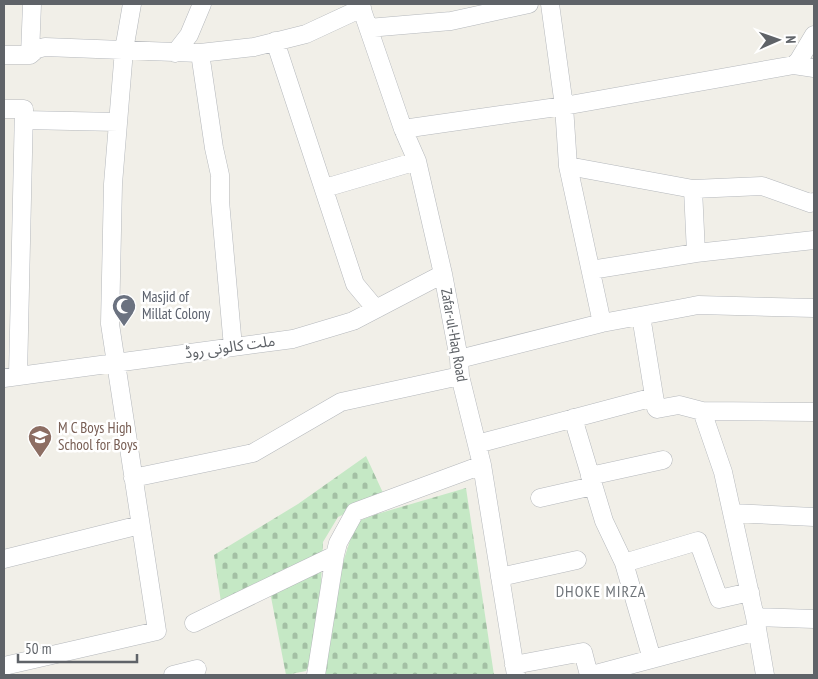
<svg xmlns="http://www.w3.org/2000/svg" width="818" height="679" font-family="'PT Sans Narrow','Noto Sans Arabic',sans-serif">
<defs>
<pattern id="cemetery-stones" width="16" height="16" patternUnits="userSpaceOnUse" patternTransform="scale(1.25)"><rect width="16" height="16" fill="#c5e8c5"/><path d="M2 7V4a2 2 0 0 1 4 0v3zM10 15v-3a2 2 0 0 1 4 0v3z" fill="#a3c0a4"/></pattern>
</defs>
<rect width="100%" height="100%" fill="#f1efe8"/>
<!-- cemetery -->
<path fill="url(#cemetery-stones)" d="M366 456 384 495 338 517 323 542 318 646 306 671 286 675 271 597 266 584 221 602 214 555 298 504Z
M466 488 494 675H323L334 590 356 522 377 514Z"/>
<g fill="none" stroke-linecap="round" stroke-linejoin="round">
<!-- minor casing -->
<g stroke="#b5b8bc" stroke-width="19">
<path id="minor" d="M360 4 403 129 417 161 443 274 459 359 460 376 482 465 516 675
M550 4 564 106 568 166 602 323
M368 28 451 21 529 4
M275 41 355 284 375 308
M175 53 189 35 202 4
M200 53 214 148 220 175V201L233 347
M4 55H30L37 49 45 47 200 53 254 47 306 34 362 8
M30 55 32 4
M794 65 814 68
M4 109H24L18 376
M24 120 118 122
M403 129 564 106 794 65 799 60 814 35
M568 166 693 189 762 186 810 203 814 202
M325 188 417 161
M693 189 696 253
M591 270 696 253 814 240
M641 316 656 408 657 409 679 405 702 411 814 412
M459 359 602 323 688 307 698 305 814 308
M4 378 293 339 353 321 443 274
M702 411 723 472 755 617 765 675
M573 418 604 521 624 563 652 659
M477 444 654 397
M590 476 663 460
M133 478 253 453 341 402 460 376
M540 498 593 486
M732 513 814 517
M4 559 140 525
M624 563 698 541 719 599 750 592
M500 577 577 560
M755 617 814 619
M194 623 335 555
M514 665 583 652 589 675
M4 666 157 631 110 324 113 184 124 50 132 4
M173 675 197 669
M316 675 335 555 338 543 355 512 482 465
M592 675 757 631"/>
</g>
<!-- minor -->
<use href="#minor" stroke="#fff" stroke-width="18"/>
</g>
<!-- icons -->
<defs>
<g id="mosque-pin" transform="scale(1.25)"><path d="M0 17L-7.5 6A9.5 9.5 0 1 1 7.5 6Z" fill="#6b7280" stroke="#fff"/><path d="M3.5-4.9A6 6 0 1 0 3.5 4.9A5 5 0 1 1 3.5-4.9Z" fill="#fff"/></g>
<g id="school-pin" transform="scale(1.25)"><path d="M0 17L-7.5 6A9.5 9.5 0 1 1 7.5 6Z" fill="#8d6e63" stroke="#fff"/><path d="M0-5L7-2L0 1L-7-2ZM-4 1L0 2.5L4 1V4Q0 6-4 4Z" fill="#fff"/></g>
</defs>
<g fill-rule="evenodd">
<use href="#mosque-pin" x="124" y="306"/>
<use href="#school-pin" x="40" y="437"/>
</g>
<g text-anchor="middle" stroke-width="5" stroke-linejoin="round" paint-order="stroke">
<!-- worship labels -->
<g font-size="15" fill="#5b616d" stroke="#fff" text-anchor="start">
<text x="142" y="302">Masjid of<tspan x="142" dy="17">Millat Colony</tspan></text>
</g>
<!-- street labels -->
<g font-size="15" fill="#5f6368" stroke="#fff">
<text transform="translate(454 335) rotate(80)" y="5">Zafar-ul-Haq Road</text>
<text transform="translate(230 347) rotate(-8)" y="5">ملت کالونی روڈ</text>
</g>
<!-- education labels -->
<g font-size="15" fill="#785e54" stroke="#fff" text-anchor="start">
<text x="58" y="433">M C Boys High<tspan x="58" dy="17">School for Boys</tspan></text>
</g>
<!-- neighbourhood labels -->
<g font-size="16" letter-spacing="1" fill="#70757a" stroke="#fff">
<text x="601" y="597">DHOKE MIRZA</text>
</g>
</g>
<!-- border -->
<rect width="818" height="679" fill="none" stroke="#5f6368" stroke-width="10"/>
<!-- north arrow -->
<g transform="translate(778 40) rotate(88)" stroke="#ffffff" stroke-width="4" paint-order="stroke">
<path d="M0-4L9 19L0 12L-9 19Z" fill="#5f6368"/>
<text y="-8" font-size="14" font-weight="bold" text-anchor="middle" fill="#5f6368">N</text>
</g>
<!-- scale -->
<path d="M18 654v8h119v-8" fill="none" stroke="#5f6368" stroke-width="2.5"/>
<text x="25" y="654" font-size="15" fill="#5f6368" stroke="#ffffff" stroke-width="4" paint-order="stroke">50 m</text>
</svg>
